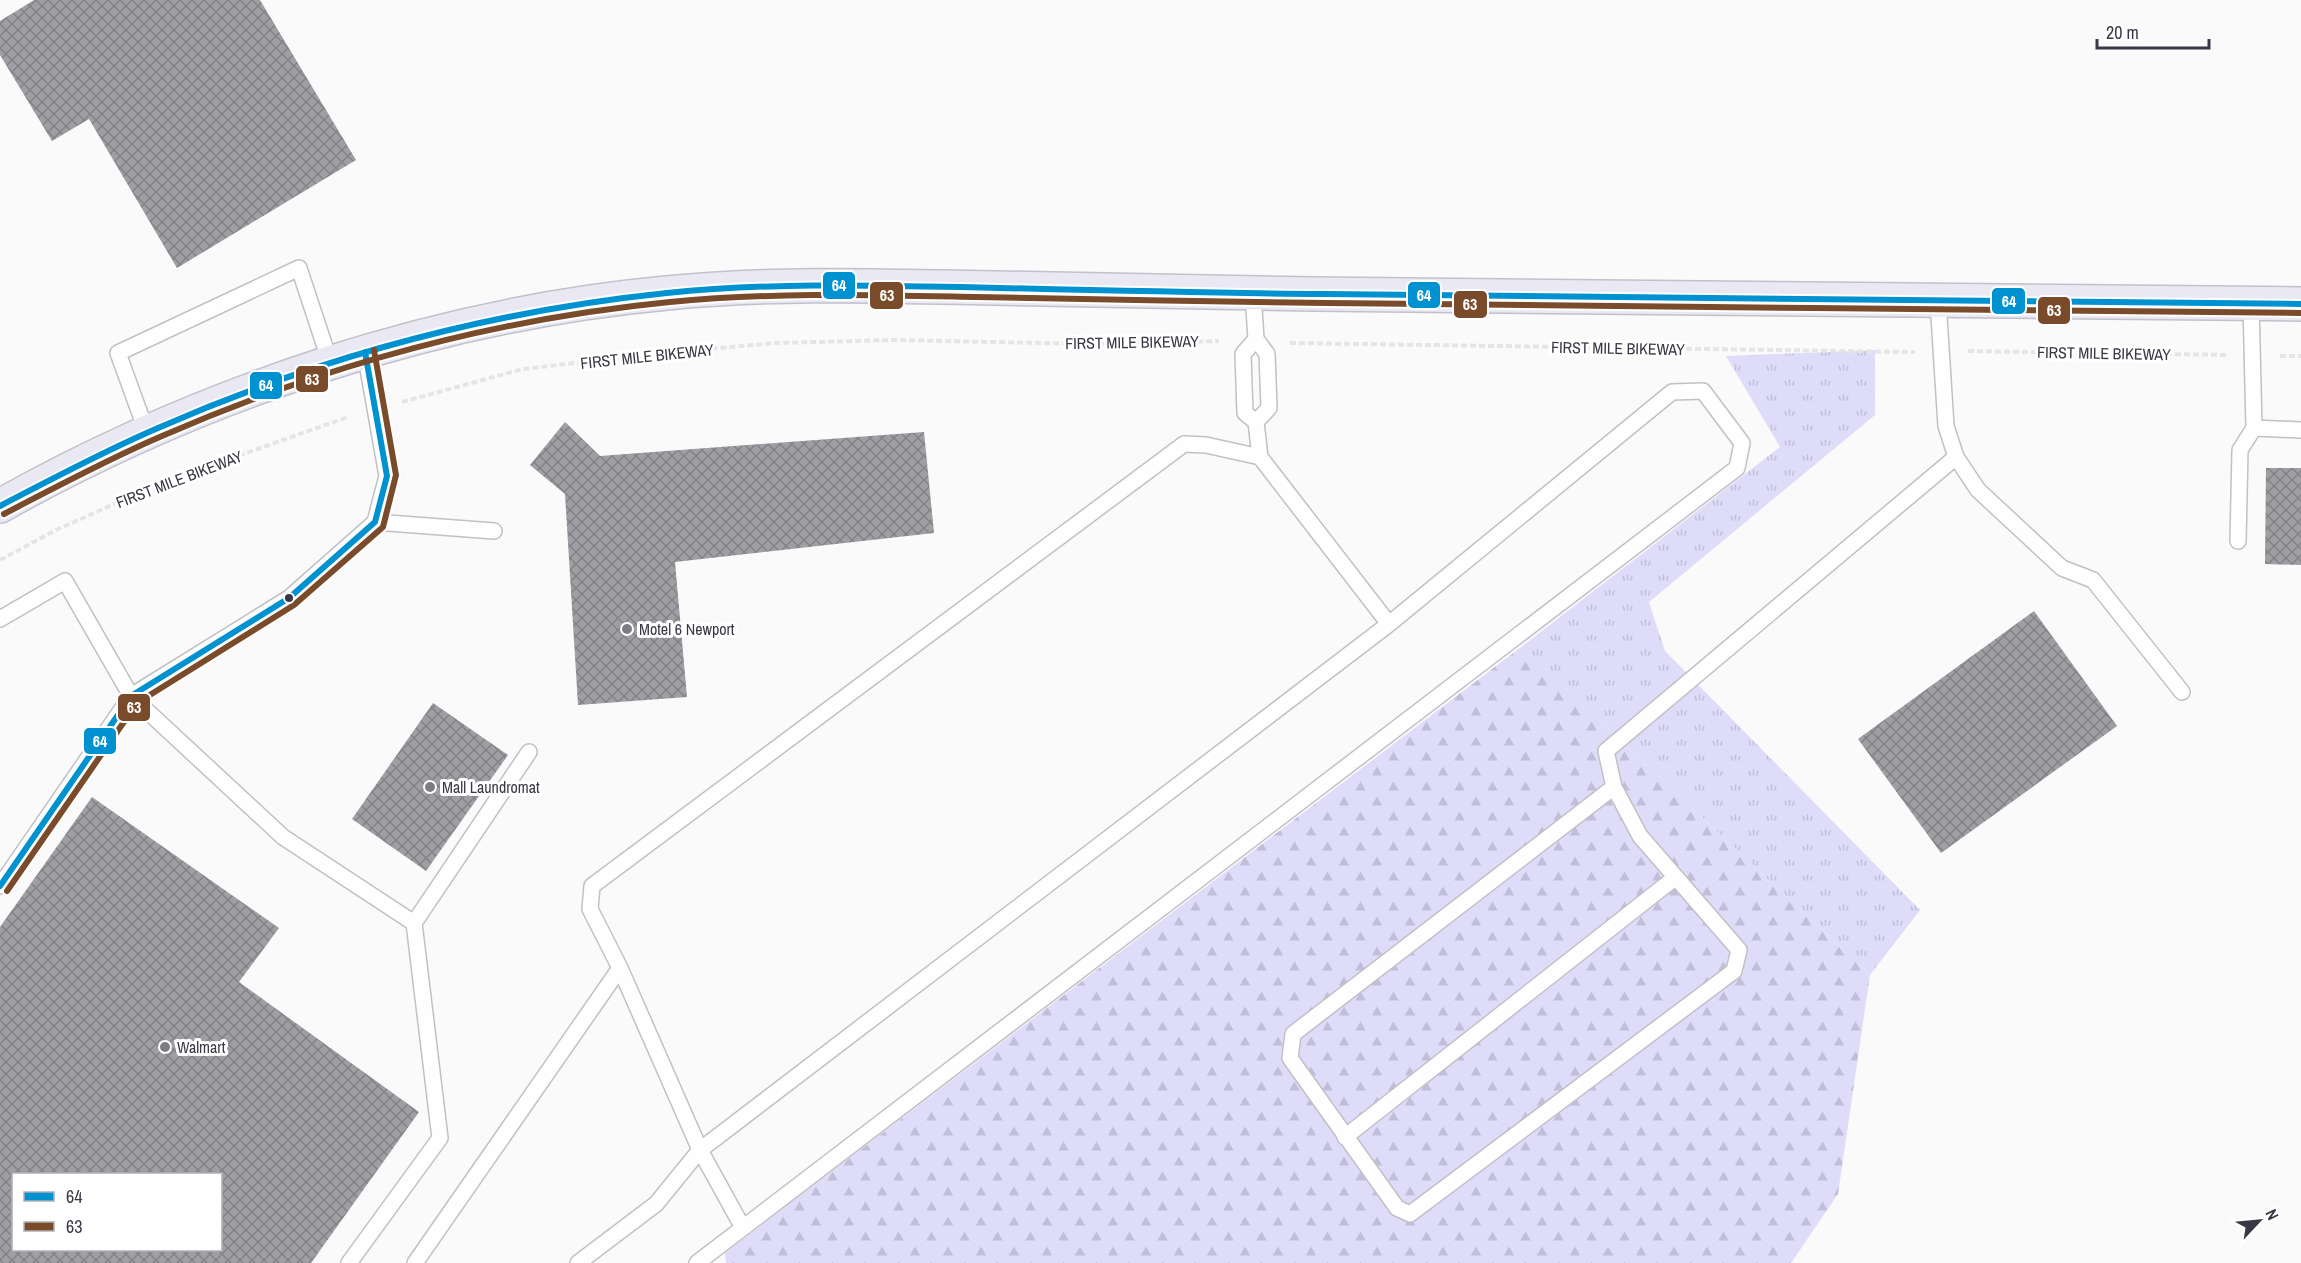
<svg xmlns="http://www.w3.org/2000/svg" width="2301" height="1263" font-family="'Archivo Narrow',sans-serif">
<defs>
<pattern id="grass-tufts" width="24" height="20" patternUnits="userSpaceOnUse" patternTransform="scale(1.5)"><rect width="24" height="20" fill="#dfdcfa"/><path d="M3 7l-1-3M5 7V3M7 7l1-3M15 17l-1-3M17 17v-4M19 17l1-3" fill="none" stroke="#c0bed8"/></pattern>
<pattern id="forest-firs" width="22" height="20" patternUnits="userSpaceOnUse" patternTransform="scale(1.5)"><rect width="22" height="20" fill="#dfdcfa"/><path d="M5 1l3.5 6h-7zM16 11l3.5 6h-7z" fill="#c0bed8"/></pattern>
<pattern id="building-cross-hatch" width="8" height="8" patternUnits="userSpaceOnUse" patternTransform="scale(1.5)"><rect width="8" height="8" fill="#9e9ea3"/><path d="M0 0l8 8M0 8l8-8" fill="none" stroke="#828287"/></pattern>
</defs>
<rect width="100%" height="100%" fill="#fafafa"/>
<!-- grass -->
<path fill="url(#grass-tufts)" d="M1875 350V415L1649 602 1665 651 1920 910 1870 975 1521 647 1780 447 1726 356Z"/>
<!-- forest -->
<path fill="url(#forest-firs)" d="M1521 647 1870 975 1838 1194 1791 1263H726L725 1253Z"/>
<!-- building -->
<path fill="url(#building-cross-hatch)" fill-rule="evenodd" d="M34 0H260L356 160 177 268 89 119 52 141 0 55V21Z
M565 422 600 456 924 432 934 533 675 562 687 697 578 705 565 494 530 465Z
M2266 468H2301V565L2265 564Z
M2034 611 2117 726 1941 853 1858 739Z
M433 703 508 755 426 871 352 819Z
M92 797 279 928 239 982 419 1112 311 1263H0V927ZM14 1174H220V1250H14Z"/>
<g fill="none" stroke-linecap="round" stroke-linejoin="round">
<!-- lane casing -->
<g stroke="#c1c0c6" stroke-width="18">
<path id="lane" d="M1253 293 1256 339 1267 354 1269 408 1256 422 1245 413 1243 354 1256 339
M1938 301 1946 426 1956 457 1978 490 2062 568 2093 580 2182 692
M2251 303 2254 428 2301 430
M147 433 118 353 299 268 330 362
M375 522 494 531
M2238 541 2240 450 2254 428
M0 619 65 581 131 696 283 837 414 923 529 752
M1614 787 1293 1034 1290 1058 1397 1208 1410 1214 1734 971 1739 950 1640 836 1614 787 1606 751 1956 457
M0 886 131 696 289 598 375 522 387 476 365 352
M620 968 700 1150 743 1228
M1345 1137 1676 877
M349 1263 440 1138 414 923
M415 1263 620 968 590 909 592 886 1184 444 1206 445 1260 457
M578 1263 656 1204 700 1150 1389 624
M697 1263 1737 468 1742 443 1703 391 1672 392 1389 624 1260 457 1256 422"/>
</g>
<!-- highway casing -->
<g stroke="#c2c1cb" stroke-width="36">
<path id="highway" d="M0 506C201 393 438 314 667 293 777 282 887 286 996 288 1102 291 1208 293 1314 294 1643 297 1972 301 2301 304"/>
</g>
<!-- path -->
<path stroke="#e5e5e6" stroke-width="4" stroke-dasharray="6 3" stroke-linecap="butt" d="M1290 343 1915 352
M1968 351 2227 355
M2280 356H2301
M402 402 523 369 644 355 775 343 894 340 1092 344 1219 341
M0 560 56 530 159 484 348 417"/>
<!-- lane -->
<use href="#lane" stroke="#fefefe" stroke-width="15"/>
<!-- highway -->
<use href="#highway" stroke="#eae8f2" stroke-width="33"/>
<!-- bus-1 casing -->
<g stroke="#fff" stroke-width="10">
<path id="bus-1" d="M0 506C52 479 104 451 158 428 320 357 492 311 667 293 765 283 863 285 961 287 1082 290 1204 293 1325 294 1651 297 1976 301 2301 304
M0 886 131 696 289 598 375 522 387 476 365 352"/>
</g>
<!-- bus-2 casing -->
<g stroke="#fff" stroke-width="10">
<path id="bus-2" d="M4 514C56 487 108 459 162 436 323 366 495 319 670 302 772 292 874 295 975 297 1092 299 1210 302 1327 303 1652 306 1976 310 2301 313
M7 891 137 703 294 605 383 527 396 475 374 350"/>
</g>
<!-- bus-1 -->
<use href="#bus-1" stroke="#0092d0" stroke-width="6"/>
<!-- bus-2 -->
<use href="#bus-2" stroke="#7a4b2a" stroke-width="6"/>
</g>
<!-- markers -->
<circle fill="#393845" stroke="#fff" stroke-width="2" cx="289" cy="598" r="5"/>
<g fill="#7d7c84" stroke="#fff" stroke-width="2">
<circle cx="627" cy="629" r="6"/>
<circle cx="430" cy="787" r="6"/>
<circle cx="165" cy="1047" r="6"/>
</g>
<g text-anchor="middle" stroke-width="6" stroke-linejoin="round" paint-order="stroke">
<!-- street labels -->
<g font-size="16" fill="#393845" stroke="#fff">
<text transform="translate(1132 342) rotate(-1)" y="6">FIRST MILE BIKEWAY</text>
<text transform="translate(1618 348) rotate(1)" y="6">FIRST MILE BIKEWAY</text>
<text transform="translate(2104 353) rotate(1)" y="6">FIRST MILE BIKEWAY</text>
<text transform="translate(647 356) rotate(-6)" y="6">FIRST MILE BIKEWAY</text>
<text transform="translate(179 479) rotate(-21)" y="6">FIRST MILE BIKEWAY</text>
</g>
<!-- poi labels -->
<g font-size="16" fill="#393845" stroke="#fff" text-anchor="start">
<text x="639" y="635">Motel 6 Newport</text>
<text x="442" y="793">Mall Laundromat</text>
<text x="177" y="1053">Walmart</text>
</g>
</g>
<g stroke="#fff" stroke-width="2">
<rect x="822" y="271" width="34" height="29" rx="6" fill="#0092d0"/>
<rect x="1407" y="281" width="34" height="28" rx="6" fill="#0092d0"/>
<rect x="869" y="281" width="35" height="29" rx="6" fill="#7a4b2a"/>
<rect x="1991" y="287" width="35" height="28" rx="6" fill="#0092d0"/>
<rect x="1453" y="290" width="35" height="29" rx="6" fill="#7a4b2a"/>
<rect x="2037" y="296" width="34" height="29" rx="6" fill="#7a4b2a"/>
<rect x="295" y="365" width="34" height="28" rx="6" fill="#7a4b2a"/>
<rect x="249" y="371" width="34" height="29" rx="6" fill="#0092d0"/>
<rect x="117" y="693" width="34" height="29" rx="6" fill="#7a4b2a"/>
<rect x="83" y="727" width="34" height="28" rx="6" fill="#0092d0"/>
</g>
<g font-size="16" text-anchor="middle" font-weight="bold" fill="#fff">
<text x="839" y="291">64</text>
<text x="1424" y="301">64</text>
<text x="887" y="301">63</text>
<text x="2009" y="307">64</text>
<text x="1470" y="310">63</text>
<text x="2054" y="316">63</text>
<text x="312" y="385">63</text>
<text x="266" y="391">64</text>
<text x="134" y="713">63</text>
<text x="100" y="747">64</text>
</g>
<!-- legend -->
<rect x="12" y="1173" width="210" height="78" fill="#ffffff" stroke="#b0afb5" stroke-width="1.5"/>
<rect x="24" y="1192" width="30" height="9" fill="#0092d0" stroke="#b0afb5" stroke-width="1.5"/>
<text x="66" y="1203" font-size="18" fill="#393845">64</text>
<rect x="24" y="1222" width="30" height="9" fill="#7a4b2a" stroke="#b0afb5" stroke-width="1.5"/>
<text x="66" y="1233" font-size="18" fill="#393845">63</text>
<!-- north arrow -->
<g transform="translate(2259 1221) rotate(64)" stroke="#ffffff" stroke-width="4.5" paint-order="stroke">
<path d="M0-4.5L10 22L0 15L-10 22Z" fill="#393845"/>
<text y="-9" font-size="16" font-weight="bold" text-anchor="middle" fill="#393845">N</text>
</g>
<!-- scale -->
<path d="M2097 39v9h112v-9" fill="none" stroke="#393845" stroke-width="3"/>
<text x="2106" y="39" font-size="18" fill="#393845" stroke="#ffffff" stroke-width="4.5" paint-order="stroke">20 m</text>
</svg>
